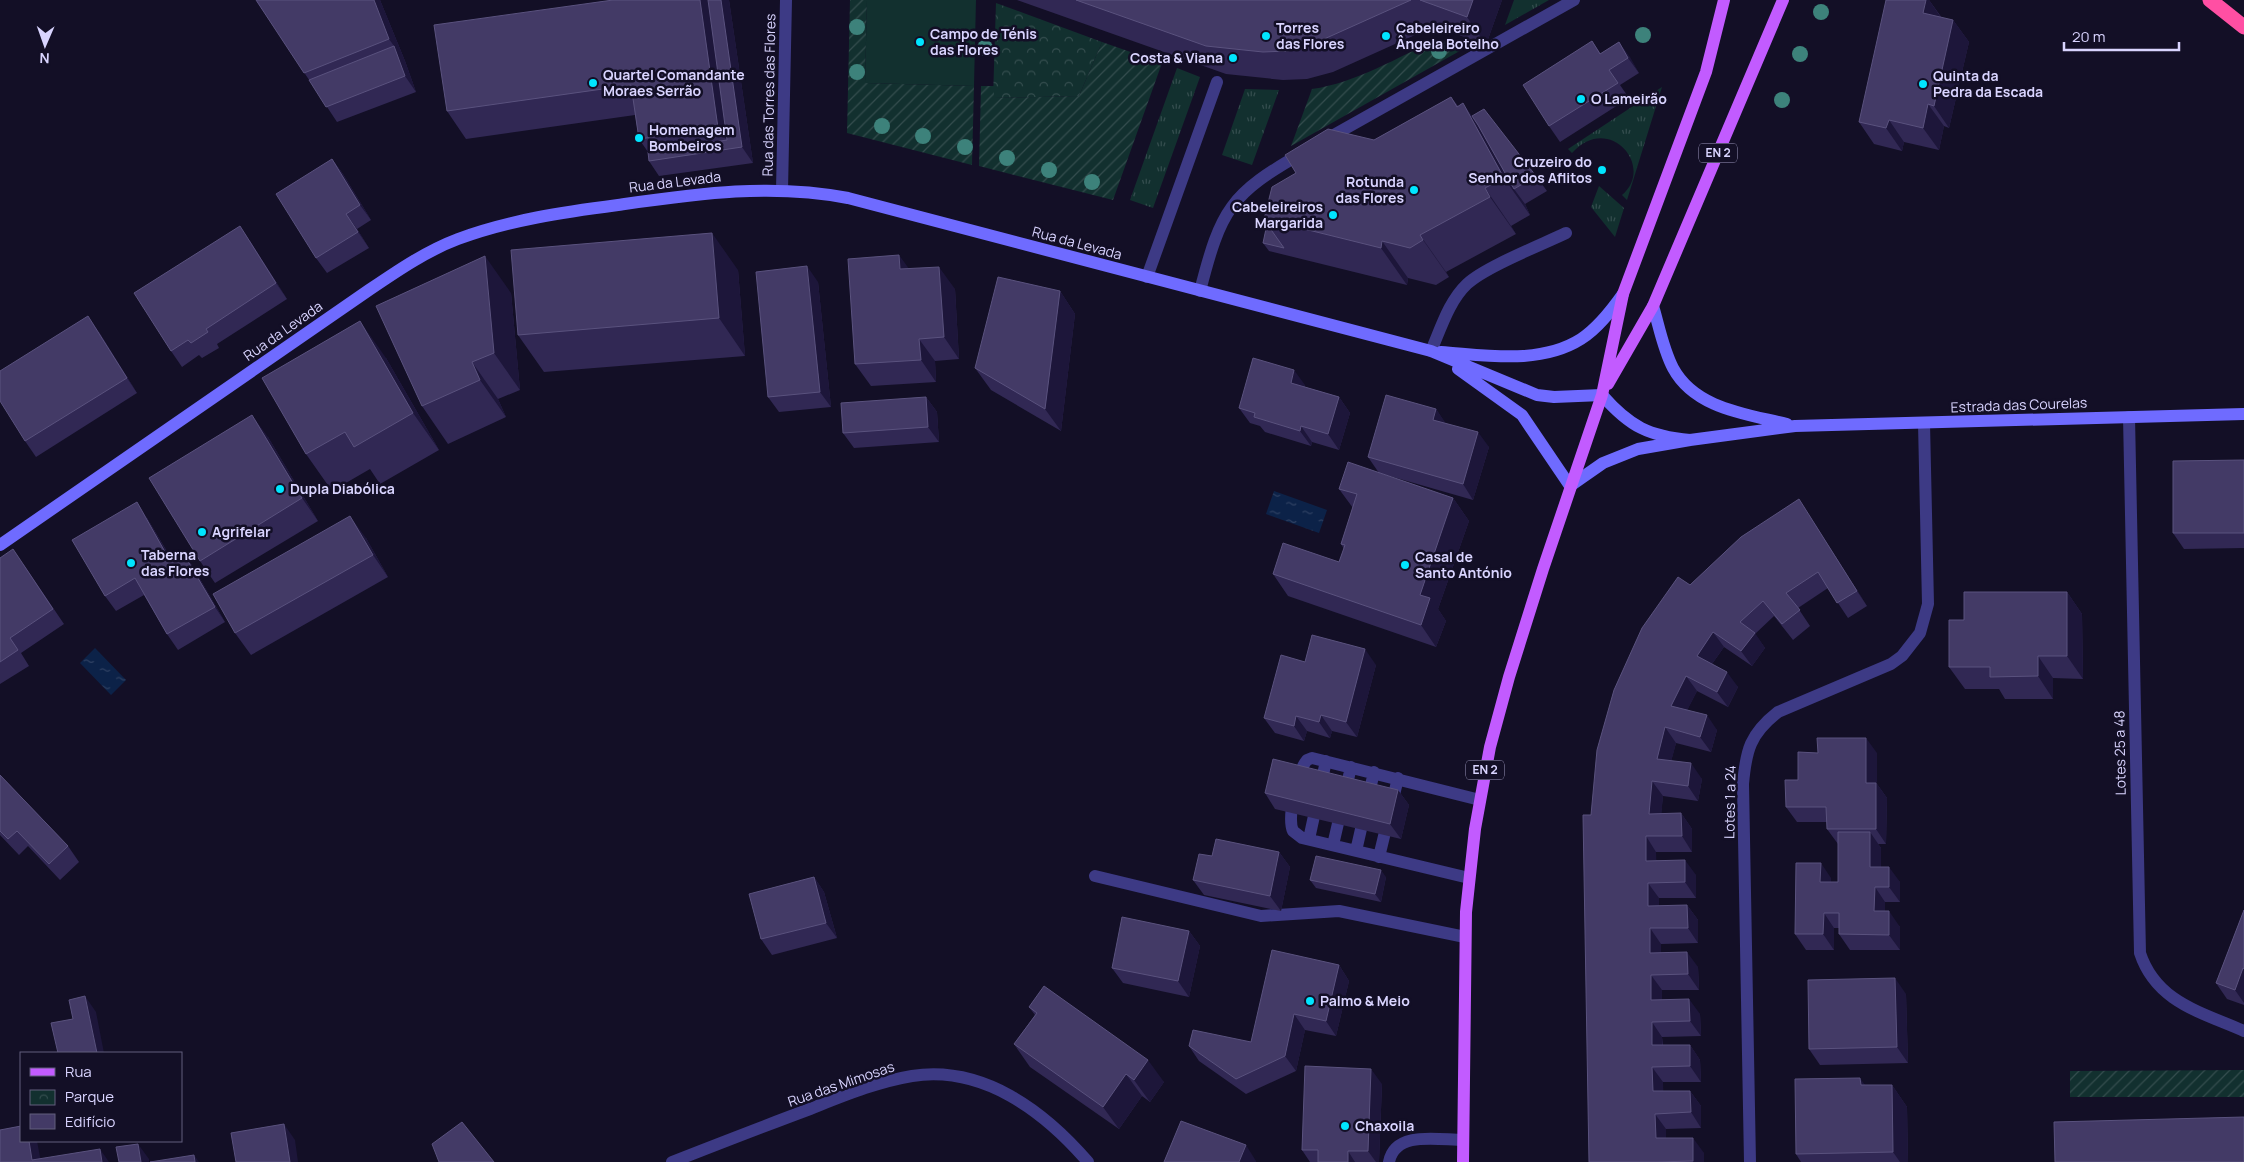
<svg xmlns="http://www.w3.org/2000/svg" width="2244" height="1162" font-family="Manrope,sans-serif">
<defs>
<pattern id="grass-tufts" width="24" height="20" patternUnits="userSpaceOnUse" patternTransform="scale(1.25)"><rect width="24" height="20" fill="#12302f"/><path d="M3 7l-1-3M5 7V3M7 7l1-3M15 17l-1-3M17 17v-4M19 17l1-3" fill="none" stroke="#344d4e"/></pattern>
<pattern id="park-crowns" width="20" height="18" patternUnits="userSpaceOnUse" patternTransform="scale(1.25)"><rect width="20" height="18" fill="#12302f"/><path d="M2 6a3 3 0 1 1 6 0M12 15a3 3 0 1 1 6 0" fill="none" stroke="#344d4e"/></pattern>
<pattern id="garden-furrows" width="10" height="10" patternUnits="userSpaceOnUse" patternTransform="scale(1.25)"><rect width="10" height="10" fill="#12302f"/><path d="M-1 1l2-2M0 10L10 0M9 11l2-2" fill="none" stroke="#344d4e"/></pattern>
<pattern id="water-ripples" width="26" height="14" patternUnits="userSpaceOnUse" patternTransform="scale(1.25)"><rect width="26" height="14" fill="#0c2248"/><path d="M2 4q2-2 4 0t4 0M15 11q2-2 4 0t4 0" fill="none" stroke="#2f4163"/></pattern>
</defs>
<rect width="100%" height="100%" fill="#130f26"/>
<!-- grass -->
<path fill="url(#grass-tufts)" d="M1514 0H1549L1505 25Z
M1177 68 1200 77 1153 208 1130 200Z
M1662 87 1627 200 1622 195C1656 166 1608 112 1572 153L1568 149Z
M1245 89 1279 90 1252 165 1222 155Z
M1599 186 1624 208 1615 237 1591 207Z"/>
<!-- park -->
<path fill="url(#park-crowns)" d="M996 3 1102 42 1079 96 993 98Z"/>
<!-- garden -->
<path fill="url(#garden-furrows)" d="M850 0H867L865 83 974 86 972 165 847 133Z
M1438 39 1465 48 1291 146 1312 89C1356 83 1398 57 1438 39Z
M1102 42 1162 63 1113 200 979 166 981 86H994V98L1079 96Z
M2244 1070V1097H2070V1071Z"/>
<!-- pitch -->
<path fill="#12302f" d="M867 0H976L974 86 865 83Z"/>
<!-- water -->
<path fill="url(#water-ripples)" d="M1274 491 1327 510 1319 533 1266 514Z
M95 648 126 680 111 695 80 663Z"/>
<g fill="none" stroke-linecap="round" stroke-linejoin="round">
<!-- lane -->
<path stroke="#3d3a85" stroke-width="12" d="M1325 140 1574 0
M1147 277 1217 82
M1200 291C1221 209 1230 194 1304 152
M1431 351C1441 328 1449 301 1467 284 1485 267 1541 245 1566 233
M1309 839 1326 761
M1333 845 1351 767
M1356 851 1374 772
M1379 857 1398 778
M1095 876 1261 916 1339 911 1465 937
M1469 878 1302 838 1293 831C1287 818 1297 772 1307 760L1312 758 1480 800
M1389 1162C1395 1130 1439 1140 1463 1140"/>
<!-- street -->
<path stroke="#3d3a85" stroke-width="12" d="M782 190 786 0
M2129 417 2140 953C2156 1002 2201 1012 2244 1031
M672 1162C718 1144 764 1126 810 1109 843 1096 876 1082 912 1076 983 1065 1044 1111 1088 1162
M1750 1162 1743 784C1746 750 1750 734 1778 712L1891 664 1902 656 1920 633 1928 604 1924 423"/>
<!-- secondary -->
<path stroke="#6f6bff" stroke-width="12" d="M1653 306C1659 326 1663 349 1673 368 1695 409 1747 414 1787 424
M1441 352C1486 355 1540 365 1581 339 1598 328 1611 311 1623 294
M1458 369 1522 415 1570 486 1603 463 1638 449 1690 440 1795 426 2244 414
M0 545 369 290C397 271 426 251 458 239 509 220 564 212 618 205 696 194 770 183 848 198L1431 351 1537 395 1554 397 1602 395C1630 427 1649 436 1690 440"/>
<!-- primary -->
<path stroke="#c25bff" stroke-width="12" d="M1608 384 1653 306 1783 0
M1463 1162 1466 912 1475 829 1490 747 1509 677 1543 569 1602 395 1623 294 1706 72 1724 0"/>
<!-- highway -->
<path stroke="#ff4fa3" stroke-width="15" d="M2210 0 2244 27"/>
</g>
<!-- trees -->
<g fill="#3d827b">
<circle cx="1821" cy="12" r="8"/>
<circle cx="857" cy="27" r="8"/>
<circle cx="1643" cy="35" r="8"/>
<circle cx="985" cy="48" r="8"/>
<circle cx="1439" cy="51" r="8"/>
<circle cx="1800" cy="54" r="8"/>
<circle cx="857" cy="72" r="8"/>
<circle cx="1782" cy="100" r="8"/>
<circle cx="882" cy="126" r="8"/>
<circle cx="923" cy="136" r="8"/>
<circle cx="965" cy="147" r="8"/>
<circle cx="1007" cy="158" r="8"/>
<circle cx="1049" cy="170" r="8"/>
<circle cx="1092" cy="182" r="8"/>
</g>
<!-- wall -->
<path fill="#312854" d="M256 0H380L405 61 416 92 337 122Z
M612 0H729L753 163 659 176 649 161 648 152 639 139 635 115 466 139 447 111Z
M1017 0H1502L1486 45 1435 26 1333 72 1307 79 1283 80 1226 74Z
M1929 0 1942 18 1953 20 1969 42 1949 128 1944 126 1939 150 1904 142 1902 151 1874 144 1859 122Z
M1592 41 1601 54 1619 42 1639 73 1620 85 1629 98 1560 142 1549 126Z
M1451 97 1458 106 1472 116 1536 176 1547 191 1525 204 1530 215 1511 226 1516 234 1446 272 1449 277 1436 285 1408 278 1407 285 1269 251 1263 243 1267 224 1264 219 1374 140Z
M332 159 343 174 371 220 357 229 369 248 327 273 316 258Z
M250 241 287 299 217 344 219 348 202 358 199 355 182 367 171 351Z
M908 269 955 289 959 359 935 361 936 382 871 386 855 364Z
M738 270 745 356 544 372 518 335Z
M818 282 831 407 779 412 768 397Z
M1060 291 1075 314 1061 431 991 390 975 368Z
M511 293 520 390 498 399 506 417 448 444 422 406Z
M99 332 137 393 36 457 25 441Z
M386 358 439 450 380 484 370 469 332 491 306 454Z
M1305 385V387L1339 397 1350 413 1339 450 1312 442 1311 446 1265 432 1260 426 1250 423 1239 408Z
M926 397 937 412 939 442 854 448 843 433Z
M1436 409 1445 423 1489 447 1473 500 1379 473 1368 457Z
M268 437 318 521 215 583 200 561Z
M2244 460V548L2184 549 2173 533Z
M1339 489 1453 498 1469 521 1438 609 1446 621 1436 647 1288 596 1273 574 1339 562 1344 549 1341 544 1353 508Z
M1809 515 1867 606 1848 618 1828 588 1798 608 1810 626 1793 640 1774 616 1755 634 1765 648 1752 666 1724 647 1712 664 1738 687 1728 707 1697 691 1687 710 1717 730 1711 752 1676 743 1671 761 1702 779 1698 801 1663 796 1661 814 1681 813 1692 829V852H1656V860L1696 875V898H1659V906L1687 905 1698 920V943L1661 944V953L1698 967 1699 990H1662V1000L1700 1014 1701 1036 1662 1037 1663 1045H1690L1700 1060 1701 1082H1663V1091H1690L1701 1106V1128L1666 1129V1138L1704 1153V1162H1589L1591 815 1690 585Z
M147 518 171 558 182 551 193 567 225 622 178 650 167 634 144 595 116 611 105 596Z
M366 538 388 577 251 655 235 633Z
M0 558 24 565 64 624 21 653 29 666 0 684Z
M2067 592 2082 614 2083 679 2053 678V699H2005L1999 689H1965L1949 667 1964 620Z
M1305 662 1376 665 1357 737 1332 731 1330 738 1307 731 1304 741 1275 733 1264 718Z
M1877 753V784L1887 798 1886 844H1878L1881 848V867L1900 882V902H1885V911L1900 927V950H1850L1839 934V928H1834V950H1806L1795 934 1831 878V882H1838V844L1827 829V822H1797L1786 807Z
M0 775 68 846 79 862 60 880 28 846 19 855 0 835Z
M1398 790 1409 805 1401 839 1275 809 1265 793Z
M1279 852 1290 867 1281 911 1204 895 1193 880 1212 856Z
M814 877 824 892 837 938 772 955 761 939Z
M1386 877 1381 902 1316 888 1310 880Z
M2244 910V1005L2227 999 2216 983Z
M1189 931 1200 946 1189 997 1123 983 1112 968Z
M1339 965 1349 981 1336 1036 1305 1030 1296 1071 1246 1094 1199 1061 1189 1046 1251 1042Z
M1906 994 1908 1063 1820 1065 1809 1049Z
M1029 1007 1164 1082 1150 1102 1142 1096 1119 1129 1030 1067 1014 1044 1035 1015Z
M1382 1084 1379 1162H1310L1302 1150Z
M1892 1085 1907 1107 1908 1162H1801L1796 1154Z"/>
<!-- shaded-wall -->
<path fill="#1d163a" d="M374 0H380L405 61 416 92 405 76 394 46 389 39Z
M700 0H716L733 149 718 128Z
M721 0H729L753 163 742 147Z
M1473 0H1502L1486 45 1467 17Z
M1926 0H1929L1942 19 1923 13Z
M1953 20 1969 42 1949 128 1934 106Z
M1619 42 1630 57 1639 73 1628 58Z
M1463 103 1489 141 1514 189 1525 204 1530 215 1504 178Z
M1928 104 1944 126 1939 150 1923 128Z
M1889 120 1904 142 1902 151 1886 128Z
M332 159 343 174 371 220 360 205Z
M1485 188 1511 226 1516 234 1490 197Z
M346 214 357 229 369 248 358 232Z
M240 226 250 241 287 299 276 283Z
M712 233 738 270 745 356 719 318Z
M1420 235 1446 272 1449 277 1423 240Z
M1382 241 1408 278 1407 285 1381 248Z
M899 255 915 277 900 269Z
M485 256 511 293 520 390 494 353Z
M807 266 818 282 831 407 820 392Z
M939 267 955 289 959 359 944 337Z
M1060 291 1075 314 1061 431 1045 409Z
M88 316 99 332 137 393 127 378Z
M360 321 386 358 439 450 413 413Z
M919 339 935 361 936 382 921 360Z
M472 362 498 399 506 417 480 380Z
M1294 370 1305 385 1301 398 1291 383Z
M926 397 937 412 939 442 928 427Z
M1339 397 1350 413 1339 450 1328 434Z
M1436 409 1447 425 1433 420Z
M252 415 268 437 318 521 302 498Z
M1301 426 1312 442 1311 446 1300 431Z
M1478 432 1489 447 1473 500 1463 484Z
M1453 498 1469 521 1438 609 1446 621 1436 647 1421 625 1420 595Z
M1799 499 1809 515 1867 606 1857 591Z
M137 502 147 518 180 574 169 559Z
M350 516 366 538 388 577 373 555Z
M182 551 193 567 225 622 215 607Z
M2067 592 2082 614 2083 679 2067 656Z
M1713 632 1724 647 1707 671 1697 656Z
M1755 633 1765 648 1752 666 1741 651Z
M1365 649 1376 665 1357 737 1346 722Z
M2038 656 2053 678V699L2038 676Z
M1727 672 1738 687 1728 707 1717 692Z
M1686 676 1697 691 1682 721 1671 706Z
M1321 715 1332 731 1330 738 1319 722Z
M1707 715 1717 730 1711 752 1700 737Z
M1296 716 1307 731 1304 741 1294 726Z
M1665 727 1676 743 1668 774 1657 759Z
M1866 738 1877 753V784L1887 798 1886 844 1876 829 1866 783Z
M1691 763 1702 779 1698 801 1688 786Z
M1652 781 1663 796 1660 829 1649 814Z
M1398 790 1409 805 1401 839 1390 824Z
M1681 813 1692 829V852L1682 836Z
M1870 832 1881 848V882L1870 867Z
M1646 836 1656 852 1657 876 1646 861Z
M1279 852 1290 867 1281 911 1270 896Z
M1685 860 1696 875V898L1685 882Z
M1821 863 1831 878V897L1820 882Z
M1889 867 1900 882V902L1889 887Z
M1381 870 1386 877 1381 902 1375 894Z
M814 877 824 892 837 938 826 923Z
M1648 883 1659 898V921L1648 906Z
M1875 887 1885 902V927L1874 911Z
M1687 905 1698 920V943L1688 928Z
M1889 911 1900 927V950L1889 935Z
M1824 913 1834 928V950L1823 934Z
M1650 928 1661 944V968L1650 953Z
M1189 931 1200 946 1189 997 1178 981Z
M1687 952 1698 967 1699 990 1688 974Z
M1339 965 1349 981 1336 1036 1326 1021Z
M2243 968 2244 970V1003L2235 990Z
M1651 975 1662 990V1015L1651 1000Z
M1895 978 1906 994 1908 1063 1897 1047Z
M85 996 96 1012 104 1053H97Z
M1689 999 1700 1014 1701 1036 1690 1021Z
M1294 1014 1305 1030 1296 1071 1285 1056Z
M1652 1022 1662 1037 1663 1061 1652 1045Z
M1690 1045 1700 1060 1701 1082 1690 1066Z
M1148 1060 1164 1082 1150 1102 1134 1080Z
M1652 1067 1663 1082 1664 1107 1653 1091Z
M1371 1069 1382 1084 1379 1162H1376L1368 1151Z
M1126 1074 1142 1096 1119 1129 1103 1107Z
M1860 1078 1876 1100 1861 1085Z
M1892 1085 1907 1107 1908 1162H1900L1893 1152Z
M1690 1091 1701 1106V1128L1691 1112Z
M1655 1114 1666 1129V1154L1656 1138Z
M284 1124 295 1140 298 1162H290Z
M1693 1138 1704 1153V1162H1694L1693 1161Z
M29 1141H37L41 1162 32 1160Z
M138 1144 149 1159V1162H141Z
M1246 1145 1256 1161V1162H1239Z
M100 1149 109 1162H102Z
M1348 1151 1355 1162H1348Z
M194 1155 199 1162H195Z"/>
<!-- building -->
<path fill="#433a66" stroke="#5a527e" d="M256 0H374L389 39 304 73Z
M613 0H700L718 128 639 139 631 85 447 111 434 25Z
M708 0H721L742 147 649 161 648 152 727 140Z
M1076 0H1411L1313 44 1288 51 1263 52 1206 46Z
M1420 0H1473L1467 17Z
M1886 0H1926L1923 13 1953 20 1934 106 1928 104 1923 128 1889 120 1886 128 1859 122Z
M1592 41 1600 54 1619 42 1628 58 1609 70 1618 83 1549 126 1523 85Z
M394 46 405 76 326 107 309 80Z
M1451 97 1457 107 1463 103 1504 178 1485 188 1490 197 1420 235 1423 240 1410 248 1382 241 1381 248 1264 219 1272 187 1296 173 1285 155 1328 129 1374 140Z
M1484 109 1536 176 1514 189 1478 125 1472 116Z
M332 159 360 205 346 214 358 232 316 258 276 194Z
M1267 224 1284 248 1263 243Z
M240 226 276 283 206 329 208 332 191 343 188 340 171 351 134 293Z
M712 233 719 318 518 335 511 250Z
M899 255 900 269 939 267 944 337 919 339 921 360 855 364 848 259Z
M485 256 494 353 472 362 480 380 422 406 376 306Z
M807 266 820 392 768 397 756 272Z
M998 277 1060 291 1045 409 975 368Z
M88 316 127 378 25 441 0 401V371Z
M360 321 413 413 354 447 345 432 306 454 262 378Z
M1253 358 1294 370 1291 383 1339 397 1328 434 1301 426 1300 431 1254 417 1255 413 1239 408Z
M1386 395 1436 409 1433 420 1478 432 1463 484 1368 457Z
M926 397 928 427 843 433 841 403Z
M252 415 302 498 200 561 149 478Z
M2244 460V533H2173V461Z
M1348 462 1453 498 1420 595 1430 598 1421 625 1273 574 1283 543 1339 562 1345 545 1341 544 1357 494 1339 489Z
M1799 499 1857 591 1837 603 1818 572 1786 593 1800 610 1782 624 1763 601 1740 622 1755 633 1741 651 1713 632 1697 656 1727 672 1717 692 1686 676 1671 706 1707 715 1700 737 1665 727 1657 759 1691 763 1688 786 1652 781 1649 814 1681 813 1682 836H1646V861L1685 860V882L1648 883V906L1687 905 1688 928H1650V953L1687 952 1688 974 1651 975V1000L1689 999 1690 1021 1652 1022V1045H1690V1066L1652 1067 1653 1091H1690L1691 1112 1655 1114 1656 1138H1693V1161L1655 1162H1589L1583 815H1591L1597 750 1614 690 1642 628 1678 577 1690 585 1741 537Z
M137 502 169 559 182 551 215 607 167 634 135 578 105 596 72 540Z
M350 516 373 555 235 633 213 594Z
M13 549 53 609 10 638 18 650 0 662V558Z
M1964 592H2067V656H2038V676L1990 677V667H1949V620H1964Z
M1312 635 1365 649 1346 722 1321 715 1319 722 1296 716 1294 726 1264 718 1281 655 1305 662Z
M1817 738H1866V783H1876V829H1827L1826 807H1786L1785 780H1798V752L1818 753Z
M1273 759 1398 790 1390 824 1265 793Z
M0 775 68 846 49 864 17 831 8 839 0 831Z
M1838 832H1870V867H1889V887H1875L1874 911H1889V935L1839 934V913H1824L1823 934H1795L1796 863H1821L1820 882H1838Z
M1216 839 1279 852 1270 896 1193 880 1199 854 1212 856Z
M1316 856 1381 870 1375 894 1310 880Z
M814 877 826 923 761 939 749 894Z
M2244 910V969L2243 968 2235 990 2216 983Z
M1122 917 1189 931 1178 981 1112 968Z
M1272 950 1339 965 1326 1021 1294 1014 1285 1056 1236 1079 1189 1046 1193 1030 1251 1042Z
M1895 978 1897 1047 1809 1049 1808 980Z
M1044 986 1148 1060 1134 1080 1126 1074 1103 1107 1014 1044 1037 1013 1029 1007Z
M85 996 97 1053H55H58L51 1023 73 1019 69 1000Z
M1305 1066 1371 1069 1368 1151H1348V1162H1318V1150H1302Z
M1860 1078 1861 1085H1892L1893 1152 1796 1154 1795 1079Z
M2244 1117V1162H2055L2054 1122Z
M1181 1121 1246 1145 1239 1162H1164Z
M462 1122 494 1162H439L432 1144Z
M284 1124 290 1162H236L231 1133Z
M21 1126V1141H29L32 1160 100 1149 102 1162H0V1130Z
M138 1144 141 1162H119L116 1147Z
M194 1155 195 1162H150Z"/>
<!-- markers -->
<g fill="#00e5ff" stroke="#130f26" stroke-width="2">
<circle cx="1266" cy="36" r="5"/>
<circle cx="1386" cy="36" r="5"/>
<circle cx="920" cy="42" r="5"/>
<circle cx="1233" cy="58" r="5"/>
<circle cx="593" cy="83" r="5"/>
<circle cx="1923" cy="84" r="5"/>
<circle cx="1581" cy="99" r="5"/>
<circle cx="639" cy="138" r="5"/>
<circle cx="1602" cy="170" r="5"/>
<circle cx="1414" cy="190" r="5"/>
<circle cx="1333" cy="215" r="5"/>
<circle cx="280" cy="489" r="5"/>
<circle cx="202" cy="532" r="5"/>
<circle cx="131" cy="563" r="5"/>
<circle cx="1405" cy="565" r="5"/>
<circle cx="1310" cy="1001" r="5"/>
<circle cx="1345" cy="1126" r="5"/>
</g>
<g text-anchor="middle" stroke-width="5" stroke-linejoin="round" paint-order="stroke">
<!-- shield labels -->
<g fill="#130f26" stroke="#9e99be" stroke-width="1">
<rect x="1699" y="143.5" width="38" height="19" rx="4"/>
<rect x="1466" y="760.5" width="38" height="19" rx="4"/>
</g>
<g font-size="12" font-weight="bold" fill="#d9d4ff">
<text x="1718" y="157">EN 2</text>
<text x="1485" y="774">EN 2</text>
</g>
<!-- poi labels -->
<g font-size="14" font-weight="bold" fill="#d9d4ff" stroke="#130f26" text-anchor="start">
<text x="1276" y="33">Torres<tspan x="1276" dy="16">das Flores</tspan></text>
<text x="1396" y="33">Cabeleireiro<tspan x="1396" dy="16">Ângela Botelho</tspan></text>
<text x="930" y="39">Campo de Ténis<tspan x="930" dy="16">das Flores</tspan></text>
<text x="1223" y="63" text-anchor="end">Costa &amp; Viana</text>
<text x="603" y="80">Quartel Comandante<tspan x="603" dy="16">Moraes Serrão</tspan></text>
<text x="1933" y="81">Quinta da<tspan x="1933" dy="16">Pedra da Escada</tspan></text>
<text x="1591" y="104">O Lameirão</text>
<text x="649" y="135">Homenagem<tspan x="649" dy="16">Bombeiros</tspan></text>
<text x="1592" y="167" text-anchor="end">Cruzeiro do<tspan x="1592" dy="16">Senhor dos Aflitos</tspan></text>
<text x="1404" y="187" text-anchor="end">Rotunda<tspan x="1404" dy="16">das Flores</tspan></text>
<text x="1323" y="212" text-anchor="end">Cabeleireiros<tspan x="1323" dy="16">Margarida</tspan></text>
<text x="290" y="494">Dupla Diabólica</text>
<text x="212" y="537">Agrifelar</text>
<text x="141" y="560">Taberna<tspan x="141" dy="16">das Flores</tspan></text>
<text x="1415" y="562">Casal de<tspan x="1415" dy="16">Santo António</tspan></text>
<text x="1320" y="1006">Palmo &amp; Meio</text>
<text x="1355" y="1131">Chaxoila</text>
</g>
<!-- street labels -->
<g font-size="14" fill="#d9d4ff" stroke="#130f26">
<text transform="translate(769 95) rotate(-89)" y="5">Rua das Torres das Flores</text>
<text transform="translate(675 182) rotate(-7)" y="5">Rua da Levada</text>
<text transform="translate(1077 243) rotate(15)" y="5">Rua da Levada</text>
<text transform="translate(283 331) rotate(-35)" y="5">Rua da Levada</text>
<text transform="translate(2019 405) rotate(-2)" y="5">Estrada das Courelas</text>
<text transform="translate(2120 753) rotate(-91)" y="5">Lotes 25 a 48</text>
<text transform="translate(1730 802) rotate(-89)" y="5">Lotes 1 a 24</text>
<text transform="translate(841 1084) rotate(-19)" y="5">Rua das Mimosas</text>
</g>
</g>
<!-- legend -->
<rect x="20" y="1052" width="162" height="90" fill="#130f26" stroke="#625e7d"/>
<rect x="30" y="1068" width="25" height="8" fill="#c25bff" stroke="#625e7d"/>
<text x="65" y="1077" font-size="15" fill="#d9d4ff">Rua</text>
<rect x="30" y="1090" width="25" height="15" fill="url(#park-crowns)" stroke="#625e7d"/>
<text x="65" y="1102" font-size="15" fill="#d9d4ff">Parque</text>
<rect x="30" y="1114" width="25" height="15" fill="#433a66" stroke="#625e7d"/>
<text x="65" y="1127" font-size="15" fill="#d9d4ff">Edifício</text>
<!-- north arrow -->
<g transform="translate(45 45) rotate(182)" stroke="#130f26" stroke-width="4" paint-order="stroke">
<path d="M0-4L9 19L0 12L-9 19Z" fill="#d9d4ff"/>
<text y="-8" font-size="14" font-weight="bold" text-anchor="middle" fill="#d9d4ff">N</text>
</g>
<!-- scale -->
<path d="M2064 42v8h115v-8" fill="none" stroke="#d9d4ff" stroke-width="2.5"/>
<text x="2072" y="42" font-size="15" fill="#d9d4ff" stroke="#130f26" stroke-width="4" paint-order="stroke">20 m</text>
</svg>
